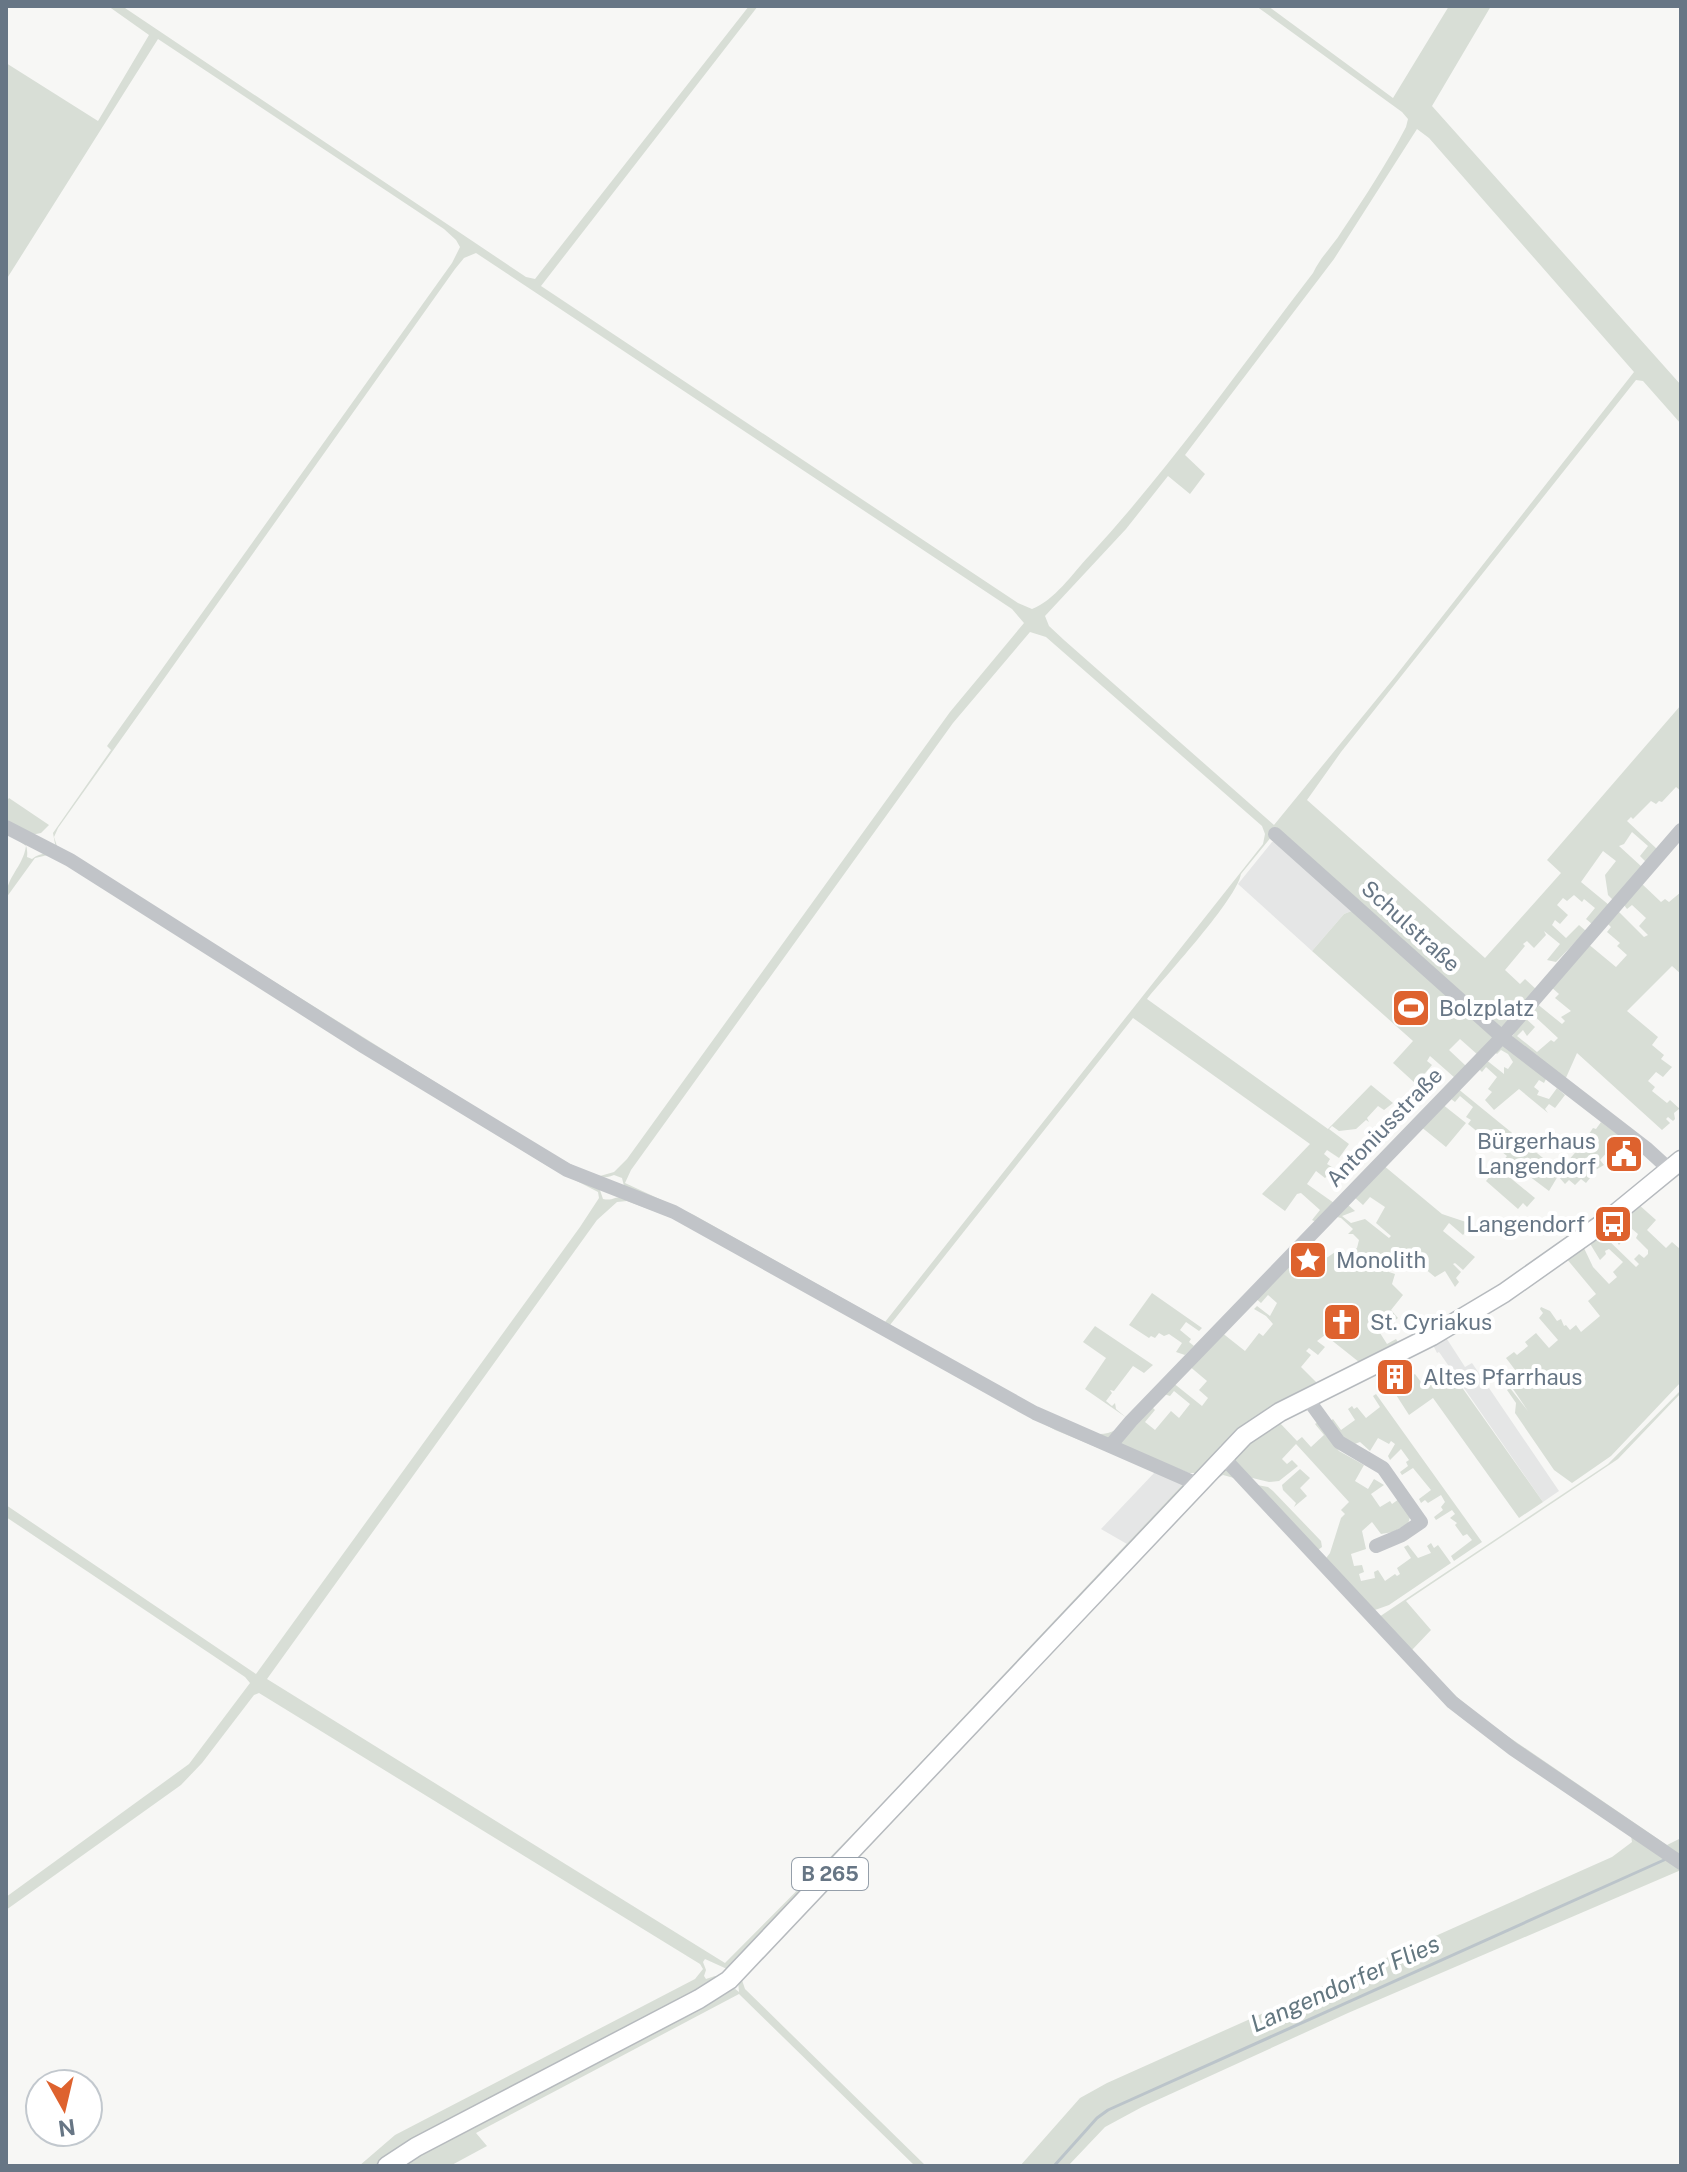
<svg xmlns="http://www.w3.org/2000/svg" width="1687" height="2172" font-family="'Public Sans',sans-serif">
<rect width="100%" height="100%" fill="#f7f7f5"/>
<!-- built -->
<path fill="#e5e6e6" d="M1278 841 1354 910 1344 914 1312 951 1238 884 1272 842Z
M1445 1336 1465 1367 1472 1363 1559 1491 1543 1502 1439 1352 1437 1353 1432 1343Z
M1155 1472 1183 1484 1127 1544 1101 1529Z"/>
<!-- green -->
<path fill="#d8ded6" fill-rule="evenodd" d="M108 6H122L526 277 535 279 749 6H758L541 286 1018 603 1032 609C1054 601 1073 573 1089 556 1171 467 1240 368 1313 273 1321 256 1333 246 1342 231 1365 197 1387 163 1406 127L1408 119 1402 112 1256 6H1268L1393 98 1449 6H1491L1432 106 1681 385V424L1643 381 1636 380 1341 752 1307 800 1485 958 1561 873 1547 860 1681 705V791L1676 787 1662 802 1659 801 1656 804 1651 801 1633 819 1631 817 1627 821 1657 849 1646 862 1640 856 1648 846 1632 832 1624 844 1619 846 1642 867 1613 900 1608 895 1605 875 1616 861 1603 851 1581 882 1609 905 1592 924 1586 919 1595 908 1584 899 1582 902 1574 895 1567 901 1563 898 1557 905 1568 915 1560 924 1555 920 1552 925 1566 938 1579 925 1586 931 1556 962 1547 960 1560 944 1544 931 1546 935 1534 948 1527 941 1523 944 1525 946 1505 970 1520 984 1525 979 1537 990 1506 1029H1499L1276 831 1241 874C1236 900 1168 973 1147 999L1328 1129 1371 1085 1393 1103 1384 1110 1378 1106 1367 1118 1369 1122 1366 1120 1356 1129 1339 1131 1332 1126 1329 1129 1349 1144 1339 1158 1327 1150 1324 1154 1330 1159 1327 1164 1335 1169 1325 1178 1316 1171 1307 1184 1334 1203 1316 1222 1312 1220 1320 1210 1301 1193 1297 1194 1285 1211 1262 1194 1310 1144 1133 1018 890 1325 1042 1411 1099 1434C1113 1434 1118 1429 1127 1418L1085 1389 1106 1358 1083 1342 1095 1326 1153 1365 1144 1373 1133 1366 1114 1391 1110 1390 1112 1393 1106 1401 1112 1406 1115 1403 1116 1409 1128 1419 1111 1438 1101 1439 1037 1411 664 1204 624 1186 622 1178 614 1175C593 1184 573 1169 555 1159L56 849 53 833 111 750 107 746 452 263 460 247 456 240 444 229 158 39 6 280V63L98 121 149 35ZM1417 129 1429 138 1634 372 1394 678 1274 825 1064 640 1049 626 1045 616 1126 529 1168 476 1190 494 1205 474 1185 455 1334 259ZM476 253 1012 609 1024 623 950 712 627 1159 614 1172 600 1176 576 1167 544 1150 57 846 54 837 58 828 455 269 464 258ZM1030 632 1046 637 1262 826 1265 834 1263 844 885 1322 694 1215 625 1183 631 1170 953 723Z
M9 798 49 825 41 833 31 835 6 823V802Z
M6 831C19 837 29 840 27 857L32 859C47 847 60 858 75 867L352 1043 549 1163 595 1186 600 1190 603 1199C612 1201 614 1197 622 1197 635 1197 649 1204 661 1209L1012 1404 1065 1431 1159 1470V1473L1055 1430 675 1219 627 1201 617 1202 597 1220 267 1679 725 1963 861 1826 1183 1484 1165 1476 1169 1474C1177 1478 1186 1481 1183 1491L736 1966 727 1969 705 1959 703 1962 706 1970 704 1976 706 1979 715 1976 717 1977 714 1985 431 2133 379 2166H359L395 2135 695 1979 703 1969 700 1964 259 1693 254 1695 202 1763 181 1785 6 1910V1897L189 1764 250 1683 245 1677 6 1517V1505L256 1674 580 1227 599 1198 598 1192 546 1165 342 1039 71 867 48 855 35 858 6 898C6 877 23 867 26 846Z
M1641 883 1661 902 1665 899 1669 902 1681 892V974L1672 966 1627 1011 1658 1037 1652 1045 1664 1055 1661 1059 1672 1067 1663 1077 1656 1072 1648 1081 1655 1087 1652 1091 1667 1103 1670 1100 1681 1110V1112L1679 1109 1674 1113 1675 1119 1673 1121 1668 1117 1666 1119 1670 1123 1662 1130 1577 1053 1565 1080 1512 1037 1524 1017 1535 1027 1527 1036 1523 1030 1517 1036 1537 1052 1551 1040 1554 1042 1558 1038 1529 1011 1536 1003 1562 1024 1565 1021 1561 1017 1571 1011 1555 998 1559 994 1550 986 1587 943 1616 967 1627 955 1617 946 1620 943 1607 932 1611 927 1606 922 1617 910 1644 937 1648 935 1639 926 1646 918 1632 905 1627 909 1624 905Z
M1354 910 1494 1037 1478 1055 1460 1039 1449 1050 1466 1066 1455 1078 1430 1056 1427 1061 1432 1065 1416 1084 1393 1063 1413 1041 1312 951 1344 914Z
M1504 1046 1546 1079 1544 1083 1539 1080 1534 1087 1539 1091 1537 1095 1549 1099 1557 1088 1565 1095 1555 1108 1549 1104 1545 1109 1548 1113 1519 1089 1494 1110 1485 1100 1492 1092 1488 1089 1497 1077 1486 1067 1482 1072 1477 1067 1485 1059 1504 1074V1067L1508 1069 1513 1062 1508 1054 1501 1050 1497 1054 1493 1051 1497 1047Z
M1457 1088 1559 1171 1581 1146 1593 1128 1596 1129 1601 1122 1621 1137 1600 1160 1604 1165 1587 1175 1590 1178 1586 1183 1581 1179 1575 1185 1569 1180 1565 1184 1558 1176 1549 1191 1509 1161 1502 1171 1535 1198 1527 1207 1523 1203 1518 1209 1486 1181 1507 1156 1468 1124 1471 1120 1466 1117 1473 1107 1460 1096 1455 1102 1451 1099Z
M1442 1104 1466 1123 1446 1147 1420 1126Z
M1383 1165 1442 1214 1472 1224 1463 1235 1449 1223 1443 1231 1475 1257 1463 1270 1455 1263 1453 1264 1461 1272 1456 1278 1459 1282 1455 1287 1445 1271 1435 1277 1413 1259 1406 1268 1389 1260V1272L1395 1274 1392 1284 1403 1295 1391 1310 1398 1318 1394 1321 1396 1325 1394 1329 1390 1326 1380 1333 1387 1344 1396 1339 1399 1344 1359 1362 1325 1335 1317 1341 1325 1347 1318 1355 1309 1348 1306 1351 1311 1355 1301 1367 1320 1386 1225 1448 1220 1445 1223 1450 1198 1473H1189L1120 1445V1438L1152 1407 1155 1410 1145 1422 1155 1430 1171 1411 1179 1418 1190 1404 1174 1391 1170 1396 1161 1393 1172 1382 1202 1406 1208 1398 1199 1390 1207 1381 1188 1365 1221 1332 1245 1351 1259 1333 1263 1336 1273 1324 1266 1316 1254 1309 1257 1306 1270 1316 1277 1303 1268 1295 1261 1303 1254 1297 1308 1242 1322 1261 1341 1248 1347 1255 1357 1248 1359 1240 1353 1234H1348L1353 1229 1341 1218 1333 1216 1346 1203 1355 1211 1342 1216 1351 1223 1365 1219 1389 1238 1391 1236 1376 1223 1385 1207 1370 1197 1363 1205 1353 1196Z
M1638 1204 1656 1220 1647 1230 1666 1248 1672 1242 1680 1249 1681 1382 1611 1456 1572 1483 1554 1470 1515 1413 1516 1403 1507 1390 1510 1388 1528 1411 1513 1389 1516 1387 1514 1385 1522 1379 1506 1358 1514 1352 1517 1355 1528 1346 1525 1342 1536 1333 1549 1348 1558 1340 1539 1318 1543 1313 1540 1309 1541 1307 1550 1311 1557 1321 1561 1319 1564 1326 1566 1325 1570 1330 1576 1325 1581 1332 1600 1316 1588 1301 1596 1294 1566 1258 1583 1246 1593 1267 1609 1284 1617 1277 1613 1272 1623 1262 1609 1249 1605 1251 1606 1254 1600 1260 1589 1242 1603 1235 1636 1267 1639 1264 1634 1259 1639 1254 1644 1258 1648 1254V1250L1636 1238 1638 1234 1632 1229 1619 1245 1609 1231Z
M1152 1293 1202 1328 1199 1331 1186 1322 1180 1330 1191 1339 1189 1342 1194 1346 1185 1355 1176 1352 1182 1343 1169 1334 1164 1336 1159 1333 1155 1338 1151 1336 1149 1338 1129 1325Z
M1449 1369 1543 1502 1519 1518 1433 1398 1409 1415 1391 1387 1415 1374 1424 1386 1428 1383 1425 1380 1436 1374 1438 1377Z
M1681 1390V1393L1618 1459 1406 1601 1431 1630 1412 1650 1449 1690 1481 1718 1667 1845 1681 1838V1861L1467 1712 1379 1617 1608 1464Z
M1376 1394 1482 1542 1454 1561 1451 1556 1472 1540 1467 1534 1463 1536 1455 1525 1457 1523 1450 1518 1455 1514 1452 1510 1436 1520 1434 1517 1443 1510 1441 1507 1445 1502 1441 1495 1428 1503 1425 1500 1421 1503 1419 1499 1431 1490 1413 1468 1402 1475 1400 1472 1408 1466 1406 1462 1409 1460 1401 1449 1390 1460 1388 1456 1395 1444 1391 1441 1389 1444 1378 1438 1370 1451 1360 1442 1352 1445 1342 1439 1329 1422 1333 1419 1341 1430 1355 1420 1348 1409 1352 1406 1354 1409 1357 1407 1366 1418 1380 1407 1373 1396Z
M1279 1422 1297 1441 1302 1437 1311 1447 1324 1435 1315 1424 1318 1422 1339 1451 1364 1465 1355 1481 1368 1489 1374 1479 1384 1485 1371 1494 1380 1507 1390 1501 1392 1504 1399 1499 1410 1517 1408 1524 1393 1532 1381 1534 1372 1522 1362 1531 1366 1549 1351 1554 1354 1566 1362 1565 1364 1572 1359 1574 1361 1581 1375 1578 1374 1572 1378 1570 1385 1581 1395 1574 1397 1576 1400 1574 1397 1568 1411 1558 1404 1547 1408 1545 1418 1558 1431 1553 1427 1546 1431 1543 1434 1548 1438 1545 1451 1563 1389 1605 1375 1610 1323 1562 1330 1553 1341 1518 1345 1514 1341 1510 1349 1502 1296 1444 1282 1459 1287 1464 1292 1460 1298 1466 1279 1481 1269 1482 1244 1476 1236 1468 1233 1454Z
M1300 1469 1310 1478 1300 1488 1307 1496 1294 1507 1296 1503 1283 1490 1282 1485Z
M1220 1470H1228L1236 1475 1441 1695 1474 1725 1681 1867V1870L1348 2013 1142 2107 1105 2127 1068 2166H1020L1080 2098 1107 2083 1585 1869 1612 1857 1632 1842 1631 1836 1618 1826 1506 1751 1458 1715 1234 1478 1223 1475 1208 1484 742 1980 745 1989 926 2166H915L739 1994 476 2133 487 2146 450 2166H395L421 2150 728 1988H734L739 1992 738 1981 740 1977 1212 1476Z
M1257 1485 1268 1487 1273 1491 1321 1541 1322 1547 1318 1550Z"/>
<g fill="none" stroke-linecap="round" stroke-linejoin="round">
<!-- stream -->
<path stroke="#bbc4ca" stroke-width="3" d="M1054 2166 1097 2118 1108 2110 1664 1860"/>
<!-- major casing -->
<g stroke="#b6babe" stroke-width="21">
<path id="major" d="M387 2166 416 2147 699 1999 729 1980 1244 1436 1280 1412 1432 1336 1504 1293 1609 1219 1681 1160"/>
</g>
<!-- minor -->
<path stroke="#c1c4c8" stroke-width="14" d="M6 827 70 860 363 1046 567 1170 674 1212 1035 1413 1197 1484
M1275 834 1502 1037 1646 1148 1669 1169
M1307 1398 1339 1442 1383 1468 1421 1522 1402 1535 1376 1546
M1110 1446 1131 1421 1502 1037 1681 830
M1223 1457 1452 1702 1513 1749 1681 1863"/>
<!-- major -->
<use href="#major" stroke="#fff" stroke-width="18"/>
</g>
<!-- icons -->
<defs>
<g id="stadium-square" transform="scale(2)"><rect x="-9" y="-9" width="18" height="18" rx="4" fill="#de622e" stroke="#fff"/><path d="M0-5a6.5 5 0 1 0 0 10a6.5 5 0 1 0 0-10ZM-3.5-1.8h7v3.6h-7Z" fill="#fff"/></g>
<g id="civic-square" transform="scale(2)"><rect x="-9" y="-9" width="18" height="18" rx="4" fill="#de622e" stroke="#fff"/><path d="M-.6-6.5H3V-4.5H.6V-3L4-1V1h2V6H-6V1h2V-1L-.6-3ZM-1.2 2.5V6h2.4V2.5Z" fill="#fff"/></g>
<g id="bus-square" transform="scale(2)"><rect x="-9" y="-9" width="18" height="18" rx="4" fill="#de622e" stroke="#fff"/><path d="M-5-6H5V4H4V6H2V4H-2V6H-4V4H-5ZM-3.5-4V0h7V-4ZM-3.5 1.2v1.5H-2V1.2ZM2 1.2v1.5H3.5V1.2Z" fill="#fff"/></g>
<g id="sight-square" transform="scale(2)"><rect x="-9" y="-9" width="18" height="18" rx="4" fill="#de622e" stroke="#fff"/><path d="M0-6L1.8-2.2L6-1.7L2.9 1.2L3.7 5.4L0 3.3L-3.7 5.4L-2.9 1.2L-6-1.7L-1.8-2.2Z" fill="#fff"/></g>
<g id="church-square" transform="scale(2)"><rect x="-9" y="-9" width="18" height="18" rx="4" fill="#de622e" stroke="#fff"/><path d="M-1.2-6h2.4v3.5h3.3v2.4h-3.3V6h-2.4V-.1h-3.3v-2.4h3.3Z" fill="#fff"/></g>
<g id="building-square" transform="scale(2)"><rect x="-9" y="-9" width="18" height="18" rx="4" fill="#de622e" stroke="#fff"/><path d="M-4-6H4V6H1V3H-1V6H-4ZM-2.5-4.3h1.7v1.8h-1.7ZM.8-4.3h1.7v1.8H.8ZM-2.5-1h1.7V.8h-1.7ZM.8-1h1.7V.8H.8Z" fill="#fff"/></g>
</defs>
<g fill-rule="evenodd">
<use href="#stadium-square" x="1411" y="1008"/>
<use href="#civic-square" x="1624" y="1154"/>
<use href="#bus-square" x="1613" y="1224"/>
<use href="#sight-square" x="1308" y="1260"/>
<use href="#church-square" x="1342" y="1322"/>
<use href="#building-square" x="1395" y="1377"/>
</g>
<g text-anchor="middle" stroke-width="8" stroke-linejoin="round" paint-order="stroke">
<!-- shield labels -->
<rect fill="#fff" stroke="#959faa" stroke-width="2" x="792" y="1858" width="76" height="32" rx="6"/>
<g font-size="20" font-weight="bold" fill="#677685">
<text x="830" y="1881">B 265</text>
</g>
<!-- street labels -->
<g font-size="22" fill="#677685" stroke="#fff">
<text transform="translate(1411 926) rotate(42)" y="8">Schulstraße</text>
<text transform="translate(1384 1127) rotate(-46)" y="8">Antoniusstraße</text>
</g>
<!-- poi labels -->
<g font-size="22" fill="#677685" stroke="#fff" text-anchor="start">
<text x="1439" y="1016">Bolzplatz</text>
<text x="1596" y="1149" text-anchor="end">Bürgerhaus<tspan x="1596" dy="25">Langendorf</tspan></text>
<text x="1585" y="1232" text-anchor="end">Langendorf</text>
<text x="1336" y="1268">Monolith</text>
<text x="1370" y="1330">St. Cyriakus</text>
<text x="1423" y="1385">Altes Pfarrhaus</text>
</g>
<!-- water labels -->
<g font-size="24" font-style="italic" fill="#637780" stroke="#fff">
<text transform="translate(1345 1984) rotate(-24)" y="8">Langendorfer Flies</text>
</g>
</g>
<!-- border -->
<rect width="1687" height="2172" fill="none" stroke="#677685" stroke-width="16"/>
<!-- north arrow -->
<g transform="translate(64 2108) rotate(172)"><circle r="38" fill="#ffffff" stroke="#c2c8ce" stroke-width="2"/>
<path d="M0-6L14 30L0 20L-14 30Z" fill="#de622e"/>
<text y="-12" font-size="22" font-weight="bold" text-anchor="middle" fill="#677685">N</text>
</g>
</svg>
